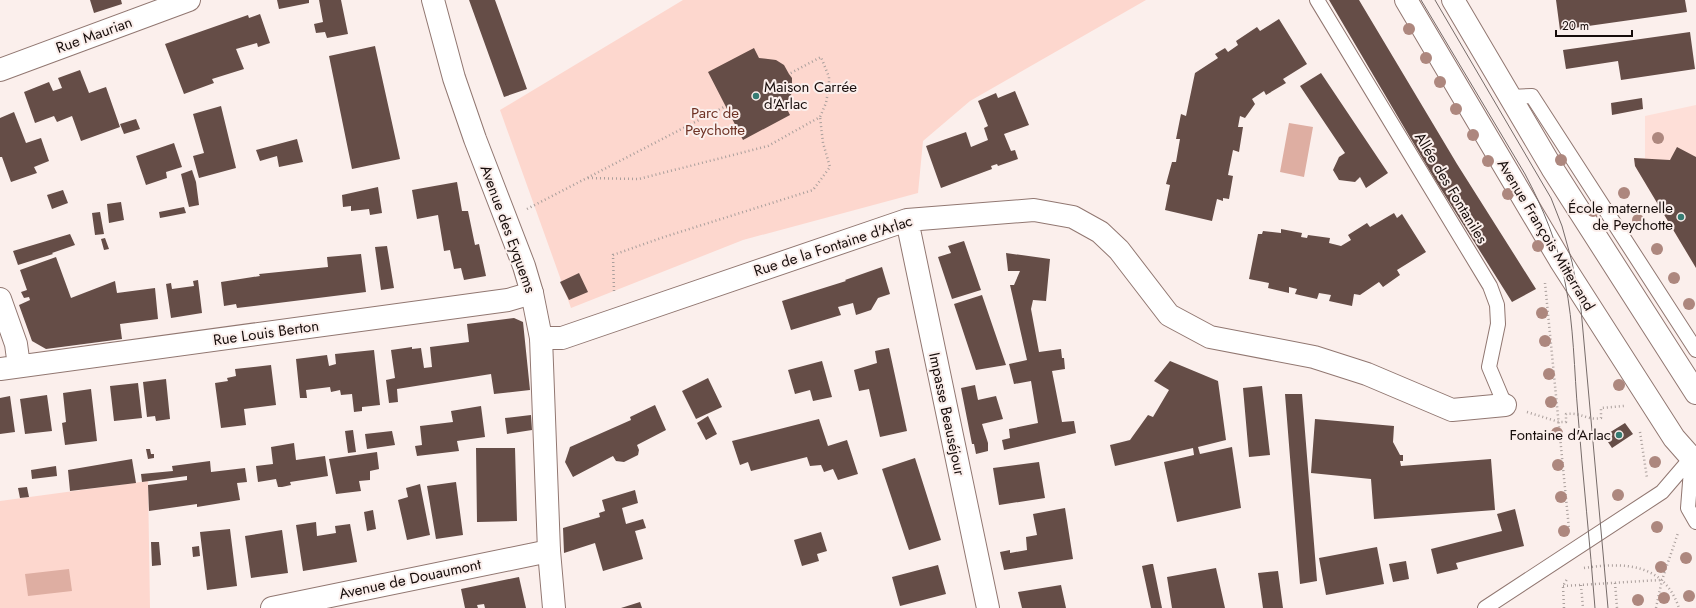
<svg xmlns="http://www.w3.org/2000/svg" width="1696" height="608" font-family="Jost,sans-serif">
<rect width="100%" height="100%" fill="#fbefec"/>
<!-- built -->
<path fill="#fedfd8" d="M1696 105V268L1635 166 1634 158H1645V116Z"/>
<!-- green -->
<path fill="#fdd7ce" d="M683 0H1146L970 101 923 141 918 193 743 240 571 308 500 110Z
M148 481 150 608H0V501Z"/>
<!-- water -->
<path fill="#deaea2" d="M1289 123 1313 127 1304 177 1280 172Z
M69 569 72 591 28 596 25 574Z"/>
<!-- building -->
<path fill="#654d47" d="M90 0H121L122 4 94 13Z
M277 0H309V3L279 9Z
M319 0H341L348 34 327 38 325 32 316 33 314 24 323 22Z
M469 0H495L527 89 504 97Z
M1329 0H1359L1457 164 1536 289 1512 302 1434 178Z
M1556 0H1685L1687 12 1560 30Z
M260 14 270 43 258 47 257 43 236 49 244 69 212 79 214 83 184 94 165 44 248 15 249 18Z
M1279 19 1307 64 1283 79 1286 83 1266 95 1264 91 1252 99 1255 104 1245 118 1240 116 1238 127H1243L1239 152 1233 150 1228 175 1233 176 1229 199 1223 198V201L1217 199 1212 221 1165 210 1170 185 1166 184 1172 162H1176L1180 139H1176L1181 114 1186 116 1195 73 1218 58 1215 54 1225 48 1228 52 1238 45 1236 41 1257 27 1260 31Z
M1690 32 1695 69 1621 80 1618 61 1566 69 1563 50Z
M375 46 400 159 352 169 329 56Z
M754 48 759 58 776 60 784 65 789 74 792 78V93L785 105 790 115 743 140 708 72Z
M80 70 89 93 106 87 120 127 81 141 72 116 57 122 54 116 35 123 24 92 49 82 53 91 62 88 58 78Z
M1321 73 1388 173 1366 188 1360 177 1355 182 1339 180 1333 170 1339 157 1345 153 1300 86Z
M1015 91 1029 125 1004 134 1011 151 1015 150 1018 159 998 166 997 164 991 166 992 169 941 188 926 146 966 132 971 147 988 140 984 128 988 126 978 101 996 93 998 98Z
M1642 98 1643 109 1612 115 1611 103Z
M221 106 236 168 199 178 193 156 204 153 193 114Z
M14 112 26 143 41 138 49 161 34 167 37 173 11 182 2 157H0V118Z
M136 119 140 129 124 134 120 124Z
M297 139 303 162 279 167 277 156 260 161 256 150Z
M174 143 182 167 166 172 167 178 146 185 136 156Z
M1677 147 1696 157V268L1635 166 1634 158 1670 160Z
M192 170 196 182 199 205 189 207 181 174Z
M457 182 462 211H468L475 245 479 244 486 276 464 280 461 268 454 269 450 250 444 251 438 215 417 219 412 190Z
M378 187 382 213 370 215 369 209 351 211V206L343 207 342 195Z
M63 190 68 203 52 209 47 195Z
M121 202 124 220 109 223 107 204Z
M184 207 186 213 160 218 159 212Z
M100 212 104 234 95 235 92 213Z
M1394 213 1397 218 1402 214 1426 252 1397 270 1400 275 1383 287 1379 282 1360 295 1354 294 1352 306 1329 301 1331 295 1319 293 1317 299 1295 294 1297 289 1289 287V293L1268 288 1269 283 1249 279 1258 234H1262L1263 231 1281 233V229L1302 233 1301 237 1307 238 1308 235 1330 238 1329 243 1341 246 1351 240 1348 235 1367 223 1370 227Z
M70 234 75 245 52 253 53 254 18 265 13 251Z
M105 238 109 249 104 250 101 239Z
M964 241 981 290 952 299 938 257 951 253 948 246Z
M387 246 394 288 381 290 375 247Z
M1006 253 1050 259 1046 301 1033 300 1031 309 1039 352 1061 349 1062 358H1064L1065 369 1052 371 1062 422 1074 421 1076 433 1004 450 1002 440 1010 438 1009 429 1038 423 1031 381 1014 384 1009 364 1027 360 1010 285H1014L1020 271H1008Z
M361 254 366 292 237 308 236 304 224 306 221 282 260 276 259 274 328 267 327 257Z
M56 257 71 298 115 281 117 293 155 288 158 319 120 324 122 339 46 349 32 341 19 305 30 300 29 297 24 298 21 292 27 290 20 270Z
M882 267 890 294 878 298 871 310 856 315 853 303 838 307 841 315 791 330 782 301 846 281 845 280Z
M579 273 588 292 569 300 560 282Z
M198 280 202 313 171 318 166 284 171 283 172 289 194 286 193 281Z
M982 295 1006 365 976 370 954 304Z
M514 318 523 322 530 390 494 394 491 374 397 389 398 402 389 403 386 380 395 378 391 350 412 347V349L421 348 424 368 432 367 430 347 469 342 467 324Z
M889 348 907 431 880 437 869 389 859 391 854 370 877 363 875 351Z
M374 350 380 405 362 407V411L354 412 352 394 341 395 340 390 331 392 330 387 306 390 307 398H300L296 359 327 355 329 366 336 364 335 354Z
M822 361 832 397 813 401 810 390 795 394 788 370Z
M1170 361 1218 381 1226 440 1198 447 1200 454 1232 447 1241 508 1177 522 1164 462 1194 455 1193 448 1115 466 1110 445 1130 440 1148 415 1153 417 1169 390 1154 381Z
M271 365 276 405 244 409 246 425 221 428 215 383 228 381 227 378 236 376 235 369Z
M708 378 722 407 696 419 682 391Z
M166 379 170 419 156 421 155 416 147 417 143 382Z
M138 383 142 418 114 421 110 386Z
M975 385 978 400 996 396 1003 419 982 424 988 443V451L976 454 974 444H972L961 388Z
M1262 386 1270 455 1249 457 1243 388Z
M91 389 97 441 65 445 62 423 66 422 63 393Z
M1285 394H1302L1317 581 1300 584Z
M47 395 52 431 25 434 20 399Z
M10 396 15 432 0 434V398Z
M655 405 666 430 637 445 639 450 638 455 624 462 616 461 613 456 573 477 565 462 570 447 631 420 630 417Z
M481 406 485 437 457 441 459 451 417 456 415 446 422 445 420 426 453 422 451 411Z
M531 415 532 430 507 434 505 418Z
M708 416 717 434 706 440 697 423Z
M819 419 828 446 847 440 858 474 838 480 833 469 824 472 821 465 810 466 807 457 751 471 748 462 740 465 732 441Z
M1315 419 1394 426 1393 442 1400 455H1403V461H1400L1401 466 1491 459 1495 510 1374 519 1371 479 1311 473Z
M1625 423 1633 434 1612 448 1604 436Z
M353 430 356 452 348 453 345 431Z
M392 431 395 445 367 449 365 434Z
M294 443 296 460 325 456 328 476 290 482 291 485 282 487H278L276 479 258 482 256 466 273 464 271 447Z
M476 448H515L517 521 477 522Z
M146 449H150L151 454H154V458L148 459Z
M377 452 379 469 370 471V480L359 481 361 491 336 494 329 459Z
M915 458 941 540 909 550 882 469Z
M132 459 136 483 70 491 68 470Z
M210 461 211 472 245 468 247 482 237 483 240 500 197 507V504L149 511 148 485 187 480V476L142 482 141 474 173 471 172 466Z
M1039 462 1045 498 999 505 993 468Z
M56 466 57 476 32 479 31 470Z
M456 482 463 535 436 539 427 486Z
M420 484 430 535 407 540 398 500 408 497 406 488Z
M27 487 29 497 20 498 18 488Z
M635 490 638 503 622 508 626 524 643 519 646 528 635 531 643 559 603 571 595 543 564 553 563 528 600 517 599 513 605 511 602 500Z
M1065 508 1073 559 1004 570 1000 552 1010 550V553L1027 550 1026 537 1037 535 1033 514Z
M1515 509 1524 546 1456 563 1458 569 1437 574 1431 549 1502 531 1497 514Z
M373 510 376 529 367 531 364 512Z
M316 522 317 536 336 533 335 526 350 524 357 562 303 571 296 525Z
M230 529 237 586 207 590 200 532Z
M282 530 288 573 251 578 245 536Z
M821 532 827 551 817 554 819 561 802 566 794 540Z
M151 542H159L161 565 152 566Z
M199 546 200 556 193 557 192 547Z
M1377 547 1384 584 1326 595 1319 558Z
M1406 561 1409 579 1393 582 1389 564Z
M1151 564H1153L1162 608H1151L1142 566Z
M938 565 946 594 900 606 892 577Z
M1216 568 1225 608H1172L1167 577Z
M1278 571 1283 608H1263L1258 573Z
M519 577 526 608H485L484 604 477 605 478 608H465L461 589Z
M1061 585 1066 608H1022L1018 592Z
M640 602 642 608H621Z"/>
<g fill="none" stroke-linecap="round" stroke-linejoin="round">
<!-- service casing -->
<g stroke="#917771" stroke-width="16">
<path id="service" d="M1317 0 1490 286 1497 305 1498 324 1489 367 1505 405
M1510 97 1532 96 1696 350
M1692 457 1688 508 1696 522
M1485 608 1662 492 1692 457"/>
</g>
<!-- minor casing -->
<g stroke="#917771" stroke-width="24">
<path id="minor" d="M0 70 189 0
M907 220 988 608
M0 299 16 344 19 366
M541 338H562L907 220 1034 210 1073 217 1100 232 1119 250 1169 315 1210 337 1314 357 1367 374 1452 410 1505 405
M0 369 508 300 532 293
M272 608 549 551"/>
</g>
<!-- tertiary casing -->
<g stroke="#917771" stroke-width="24">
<path id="tertiary" d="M433 0 454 78 475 139 524 266 532 293 541 338 549 551 554 608"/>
</g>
<!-- secondary casing -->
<g stroke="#917771" stroke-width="24">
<path id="secondary" d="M1406 0 1560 260 1674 438 1696 463
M1453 0 1552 168 1696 393"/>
</g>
<!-- path -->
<path stroke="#aa9f9c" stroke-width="2.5" stroke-dasharray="1 3" stroke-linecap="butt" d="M588 178 639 179 768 146 820 117 826 103 829 86V77L821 57 789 74
M527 209 726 106
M1545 283 1569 529
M614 291 613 255 664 237 813 190 830 167 823 143 820 117
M1527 412 1559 422H1566V414C1582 412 1587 421 1601 418V408L1624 406
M1640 432 1647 478
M1584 568C1624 562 1664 563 1679 608
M1615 583 1617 608
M1581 585 1583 608
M1563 586 1661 580
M1564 608 1563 586 1567 579
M1656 608 1662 580 1678 533"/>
<!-- service -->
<use href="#service" stroke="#fff" stroke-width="14"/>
<!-- minor -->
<use href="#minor" stroke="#fff" stroke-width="22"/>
<!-- tertiary -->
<use href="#tertiary" stroke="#fff" stroke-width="22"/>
<!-- secondary -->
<use href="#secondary" stroke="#fff" stroke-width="22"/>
<!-- tram -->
<path stroke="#766b69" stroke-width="1" d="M1421 0 1525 174C1543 208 1558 244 1565 282 1574 325 1574 370 1578 415 1583 479 1590 543 1595 608
M1435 0 1551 198 1562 226 1572 262 1581 309 1608 608"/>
</g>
<!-- trees -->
<g fill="#ad877e">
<circle cx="1409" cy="29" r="6"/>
<circle cx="1426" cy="58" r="6"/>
<circle cx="1440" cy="82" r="6"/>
<circle cx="1456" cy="109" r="6"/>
<circle cx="1473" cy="135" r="6"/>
<circle cx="1658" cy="138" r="6"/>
<circle cx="1561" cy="160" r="6"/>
<circle cx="1488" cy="161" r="6"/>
<circle cx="1624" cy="193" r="6"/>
<circle cx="1508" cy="194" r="6"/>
<circle cx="1593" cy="211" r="6"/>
<circle cx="1638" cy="220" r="6"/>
<circle cx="1538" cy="246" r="6"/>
<circle cx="1657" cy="249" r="6"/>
<circle cx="1674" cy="278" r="6"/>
<circle cx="1689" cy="304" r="6"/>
<circle cx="1542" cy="313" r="6"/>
<circle cx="1545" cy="341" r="6"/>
<circle cx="1549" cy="374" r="6"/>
<circle cx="1619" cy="385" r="6"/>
<circle cx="1551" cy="402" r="6"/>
<circle cx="1557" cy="433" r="6"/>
<circle cx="1655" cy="462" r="6"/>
<circle cx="1558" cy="465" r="6"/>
<circle cx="1618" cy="495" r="6"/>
<circle cx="1561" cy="497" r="6"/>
<circle cx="1657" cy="527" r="6"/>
<circle cx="1564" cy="531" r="6"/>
<circle cx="1686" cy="558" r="6"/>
<circle cx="1661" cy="567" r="6"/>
<circle cx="1689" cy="596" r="6"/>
<circle cx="1664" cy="598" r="6"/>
<circle cx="1638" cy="600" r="6"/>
</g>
<!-- markers -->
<g fill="#367c73" stroke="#fbefec" stroke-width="1.5">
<circle cx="756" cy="96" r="4"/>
<circle cx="1681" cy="217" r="4"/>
<circle cx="1619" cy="435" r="4"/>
</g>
<g text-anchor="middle" stroke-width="4" stroke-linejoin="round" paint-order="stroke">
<!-- street labels -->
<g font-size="15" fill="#170d0b" stroke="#fbefec">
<text transform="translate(94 35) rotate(-20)" y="5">Rue Maurian</text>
<text transform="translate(1451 188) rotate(59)" y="5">Allée des Fontaniles</text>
<text transform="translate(508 229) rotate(70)" y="5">Avenue des Eyquems</text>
<text transform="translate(1546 235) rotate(59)" y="5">Avenue François Mitterrand</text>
<text transform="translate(833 246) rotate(-18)" y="5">Rue de la Fontaine d'Arlac</text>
<text transform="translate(266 333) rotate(-8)" y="5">Rue Louis Berton</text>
<text transform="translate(947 414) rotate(78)" y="5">Impasse Beauséjour</text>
<text transform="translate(410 579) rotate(-12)" y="5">Avenue de Douaumont</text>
</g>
<!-- poi labels -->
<g font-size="15" fill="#170d0b" stroke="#fbefec" text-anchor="end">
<text x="764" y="92" text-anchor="start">Maison Carrée<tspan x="764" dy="17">d'Arlac</tspan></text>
<text x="1673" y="213">École maternelle<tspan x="1673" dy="17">de Peychotte</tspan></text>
<text x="1611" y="440">Fontaine d'Arlac</text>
</g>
<!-- park labels -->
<g font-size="15" fill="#6e3224" stroke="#fbefec">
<text x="715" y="118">Parc de<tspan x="715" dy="17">Peychotte</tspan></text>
</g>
</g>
<!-- scale -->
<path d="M1556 30v6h76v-6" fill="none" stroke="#170d0b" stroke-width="2"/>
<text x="1562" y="30" font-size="12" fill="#170d0b" stroke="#fbefec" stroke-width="3" paint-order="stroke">20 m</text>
</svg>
